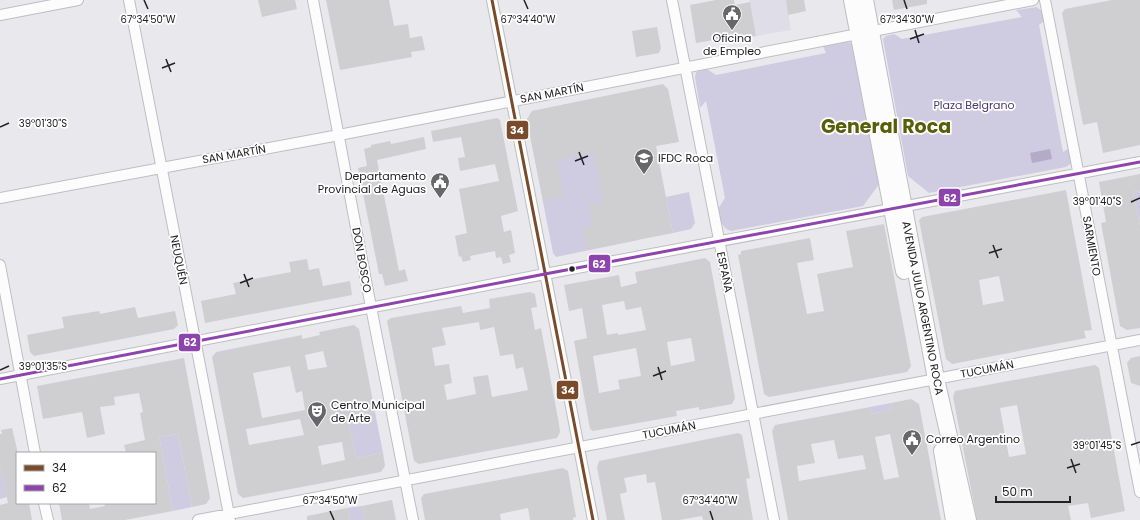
<svg xmlns="http://www.w3.org/2000/svg" width="1140" height="520" font-family="Poppins,sans-serif">
<rect width="100%" height="100%" fill="#e9e9ed"/>
<!-- built -->
<path fill="#dfdde7" d="M749 0H786L791 30 756 36Z"/>
<!-- green -->
<path fill="#cfcbe1" d="M1037 7 1045 14V20L1039 25 1063 152 1069 148 1072 163 1066 167 929 193 908 176 883 39 886 36 894 34 902 39 1022 17 1016 10Z
M848 42 852 43 880 183 863 206 731 231C721 228 720 219 718 209L725 198 706 101 700 108 695 77 696 72 707 69 716 75 826 53 823 46Z
M628 92 638 240 556 257 553 253 527 120 532 111Z
M1140 191V226L1133 192Z
M689 192 695 223 691 229 673 233 666 197Z
M891 403 892 410 871 414 870 407Z
M375 412 383 453 356 458 348 417Z
M178 434 192 507 173 511 159 437Z
M0 465 7 497 0 499Z
M362 506 365 520H350L347 508Z"/>
<!-- water -->
<path fill="#b2acc9" d="M1050 149 1052 159 1032 163 1030 153Z"/>
<!-- building -->
<path fill="#cfcfd2" fill-rule="evenodd" d="M258 0H295L297 9 262 17Z
M326 0H389L394 26 408 24 410 38 422 36 425 50 411 52 412 57 340 70Z
M716 0H734L735 5 750 2 756 36 715 44 714 40 696 43 690 5Z
M786 0H804L806 11 788 15Z
M892 0H927V4L894 10Z
M1112 0H1140V145L1103 153 1097 122 1083 125 1062 13 1065 9Z
M657 27 661 48 659 53 636 57 632 31Z
M663 84 668 89 679 142 656 146 673 233 587 250 582 228 593 226 589 205 603 202 593 153 557 160 564 196 543 200 527 119 532 111Z
M497 118 500 120 518 211 501 216 504 232 511 230 515 253 509 255 511 262 503 264 501 257 496 258 495 251 470 256 471 260 463 262 461 256 459 257 455 236 467 233 459 189 499 181 495 164 460 171 458 158 465 157 461 137 433 142 431 131Z
M424 137 426 149 377 160 399 271 405 269 408 281 385 286 382 274H379L358 168 367 166 364 149 371 147V145L390 141 391 144Z
M1140 174V191L1133 192 1140 226V328L1127 330 1120 326 1101 223 1106 222 1099 182Z
M1066 190 1092 330 1084 331 1086 338 952 364 946 359 919 220 922 217ZM999 276 1004 301 983 305 979 280Z
M884 224 911 366 907 372 769 397 764 394 738 255 741 254V251L810 238 814 260 797 263 807 314 824 311 817 274 853 267 846 231Z
M705 258 710 262 720 316 735 398 732 404 699 410V407L676 411 677 416 593 431 590 429 574 341 587 338 582 308 569 311 564 285 619 275 621 287 637 283 635 272ZM624 301 626 310 641 307 646 330 618 335V333L607 335 602 305ZM691 338 695 361 671 366 667 342ZM636 348 641 376 618 380 620 389 599 393 593 356Z
M307 259 309 270 319 268 323 286 350 281 352 295 205 323 201 301 236 294 233 283 291 272 289 262Z
M530 292 535 294 537 307 531 308 535 330 541 328 559 424 560 432 557 438 419 464 414 461 387 321 391 318 461 306 463 313 490 308 489 299ZM479 322 480 330 494 327 500 356 513 354 516 369 523 367 528 390 492 397 488 375 473 377 476 394 447 400 444 385 452 383 449 364 435 366 432 348 446 345 442 328Z
M135 307 138 318 175 311 178 325 174 329 34 356 30 352 27 335 64 328 62 317 99 311 100 314Z
M354 325 359 329 375 412 348 417 356 458 383 453 385 466 381 472 243 498 238 494 212 357 216 352 302 335V339L320 335 319 332ZM323 351 327 367 308 370 305 355ZM290 366 296 393 302 391 305 410 262 418 253 373ZM300 419 304 435 249 445 246 429ZM342 442 345 460 322 465 318 446Z
M1140 356V386L1131 383 1127 363 1131 358Z
M184 358 210 498 206 504 192 507 178 434 159 437 173 511 125 520H62L59 503H89L90 509 105 506 104 503H155V453H126L124 445 145 440 140 413 143 412 139 393 114 397 115 405 100 407 105 434 87 438 82 412 43 419 37 386Z
M1095 365 1099 368 1125 511 1091 518 1088 503 1068 506 1071 520H977L953 397 955 391ZM1017 405 1026 454 1009 457 1000 408Z
M911 399 919 404 941 520H788L772 431 775 425 870 407 871 414 892 410 891 403ZM890 434 899 477 884 480 875 437ZM834 440 838 459 863 455 866 469 799 481 797 466 815 463 811 444Z
M12 428 18 453 17 503H29L32 520H0V505L8 503 0 465V434H2L1 430Z
M738 433 742 435 750 478 746 479 753 520H703L702 516 679 520H662L655 482 647 483 646 474 624 478 627 492 620 494 625 520H607L597 467 599 461Z
M563 468 568 471 576 517 573 518V520H530L528 508 500 514 501 520H425L421 498 424 494Z
M392 500 396 520H365L362 506Z
M347 508 350 520H307V516Z"/>
<g fill="none" stroke-linecap="round" stroke-linejoin="round">
<!-- minor casing -->
<g stroke="#bebec0" stroke-width="12">
<path id="minor" d="M129 0 230 520
M313 0 371 307 413 520
M492 0 593 520
M672 0 774 520
M1045 0 1140 492
M0 15 78 0
M0 198 339 135 1033 0
M0 265 35 453
M0 379 545 274 1140 162
M44 503 48 520
M198 520 1140 340"/>
</g>
<!-- primary casing -->
<g stroke="#bebec0" stroke-width="18">
<path id="primary" d="M852 0 904 271
M865 0 936 379 968 520
M942 451 954 520"/>
</g>
<!-- minor -->
<use href="#minor" stroke="#fcfcfc" stroke-width="10"/>
<!-- primary -->
<use href="#primary" stroke="#fcfcfc" stroke-width="16"/>
<!-- bus-1 casing -->
<g stroke="#fff" stroke-width="6">
<path id="bus-1" d="M492 0 593 520"/>
</g>
<!-- bus-2 casing -->
<g stroke="#fff" stroke-width="6">
<path id="bus-2" d="M0 379 545 274 1140 162"/>
</g>
<!-- bus-1 -->
<use href="#bus-1" stroke="#7a4b2a" stroke-width="3"/>
<!-- bus-2 -->
<use href="#bus-2" stroke="#8e44ad" stroke-width="3"/>
</g>
<!-- ticks -->
<path fill="none" stroke="#212023" stroke-width="1.5" d="M144 0 148 9M524 0 528 9M904 0 907 9M915 30 919 43M910 39 924 34M166 59 171 72M162 68 175 63M0 127 9 123M579 152 584 165M575 161 588 156M1131 202 1140 198M993 245 998 258M989 253 1002 249M244 274 249 287M240 283 253 278M658 367 662 380M0 370 9 366M653 376 666 371M1131 445 1140 442M1071 459 1076 473M1067 468 1080 464M330 511 334 520M710 511 713 520"/>
<!-- icons -->
<defs>
<g id="civic-pin" transform="scale(1)"><path d="M0 17L-7.5 6A9.5 9.5 0 1 1 7.5 6Z" fill="#67666a" stroke="#fff"/><path d="M-.6-6.5H3V-4.5H.6V-3L4-1V1h2V6H-6V1h2V-1L-.6-3ZM-1.2 2.5V6h2.4V2.5Z" fill="#fff"/></g>
<g id="university-pin" transform="scale(1)"><path d="M0 17L-7.5 6A9.5 9.5 0 1 1 7.5 6Z" fill="#67666a" stroke="#fff"/><path d="M0-5L7-2L0 1L-7-2ZM-4 1L0 2.5L4 1V4Q0 6-4 4Z" fill="#fff"/></g>
<g id="theatre-pin" transform="scale(1)"><path d="M0 17L-7.5 6A9.5 9.5 0 1 1 7.5 6Z" fill="#67666a" stroke="#fff"/><path d="M-5-5.5Q0-4 5-5.5V0Q5 5 0 6Q-5 5-5 0ZM-3.3-2.5H-1v1.5H-3.3ZM1-2.5H3.3v1.5H1ZM-2.8 1Q0 5.5 2.8 1Z" fill="#fff"/></g>
</defs>
<g fill-rule="evenodd">
<use href="#civic-pin" x="732" y="14"/>
<use href="#university-pin" x="644" y="158"/>
<use href="#civic-pin" x="440" y="182"/>
<use href="#theatre-pin" x="317" y="411"/>
<use href="#civic-pin" x="912" y="439"/>
</g>
<!-- markers -->
<circle fill="#212023" stroke="#fff" stroke-width="1.5" cx="572" cy="269" r="3.5"/>
<g text-anchor="middle" stroke-width="3.5" stroke-linejoin="round" paint-order="stroke">
<!-- poi labels -->
<g font-size="11" fill="#212023" stroke="#fff" text-anchor="start">
<text x="732" y="42" text-anchor="middle">Oficina<tspan x="732" dy="13">de Empleo</tspan></text>
<text x="658" y="162">IFDC Roca</text>
<text x="426" y="180" text-anchor="end">Departamento<tspan x="426" dy="13">Provincial de Aguas</tspan></text>
<text x="331" y="409">Centro Municipal<tspan x="331" dy="13">de Arte</tspan></text>
<text x="926" y="443">Correo Argentino</text>
</g>
<!-- street labels -->
<g font-size="11" fill="#212023" stroke="#fff">
<text transform="translate(552 93) rotate(-11)" y="4">SAN MARTÍN</text>
<text transform="translate(234 154) rotate(-10)" y="4">SAN MARTÍN</text>
<text transform="translate(1092 246) rotate(80)" y="4">SARMIENTO</text>
<text transform="translate(179 260) rotate(79)" y="4">NEUQUÉN</text>
<text transform="translate(362 260) rotate(80)" y="4">DON BOSCO</text>
<text transform="translate(725 272) rotate(78)" y="4">ESPAÑA</text>
<text transform="translate(923 308) rotate(79)" y="4">AVENIDA JULIO ARGENTINO ROCA</text>
<text transform="translate(987 369) rotate(-11)" y="4">TUCUMÁN</text>
<text transform="translate(669 430) rotate(-11)" y="4">TUCUMÁN</text>
</g>
<!-- park labels -->
<g font-size="11" fill="#483a6e" stroke="#fff">
<text x="974" y="109">Plaza Belgrano</text>
</g>
<!-- town labels -->
<g font-size="19" font-weight="bold" fill="#575e08" stroke="#fff">
<text x="886" y="133">General Roca</text>
</g>
</g>
<g font-size="10" text-anchor="middle" fill="#212023" stroke="#fff" stroke-width="3.5" stroke-linejoin="round" paint-order="stroke">
<text x="148" y="23">67°34'50"W</text>
<text x="528" y="23">67°34'40"W</text>
<text x="907" y="23">67°34'30"W</text>
<text x="43" y="127">39°01'30"S</text>
<text x="1097" y="205">39°01'40"S</text>
<text x="43" y="370">39°01'35"S</text>
<text x="1097" y="449">39°01'45"S</text>
<text x="330" y="504">67°34'50"W</text>
<text x="710" y="504">67°34'40"W</text>
</g>
<g stroke="#fff" stroke-width="1.5">
<rect x="506" y="120" width="23" height="20" rx="4" fill="#7a4b2a"/>
<rect x="938" y="188" width="23" height="19" rx="4" fill="#8e44ad"/>
<rect x="588" y="254" width="23" height="19" rx="4" fill="#8e44ad"/>
<rect x="178" y="333" width="23" height="19" rx="4" fill="#8e44ad"/>
<rect x="556" y="380" width="23" height="20" rx="4" fill="#7a4b2a"/>
</g>
<g font-size="11" text-anchor="middle" font-weight="bold" fill="#fff">
<text x="517" y="134">34</text>
<text x="950" y="202">62</text>
<text x="599" y="268">62</text>
<text x="190" y="346">62</text>
<text x="568" y="394">34</text>
</g>
<!-- legend -->
<rect x="16" y="452" width="140" height="52" fill="#ffffff" stroke="#a6a6a7"/>
<rect x="24" y="465" width="20" height="6" fill="#7a4b2a" stroke="#a6a6a7"/>
<text x="52" y="472" font-size="12" fill="#212023">34</text>
<rect x="24" y="485" width="20" height="6" fill="#8e44ad" stroke="#a6a6a7"/>
<text x="52" y="492" font-size="12" fill="#212023">62</text>
<!-- scale -->
<path d="M996 496v6h74v-6" fill="none" stroke="#212023" stroke-width="2"/>
<text x="1002" y="496" font-size="12" fill="#212023" stroke="#ffffff" stroke-width="3" paint-order="stroke">50 m</text>
</svg>
